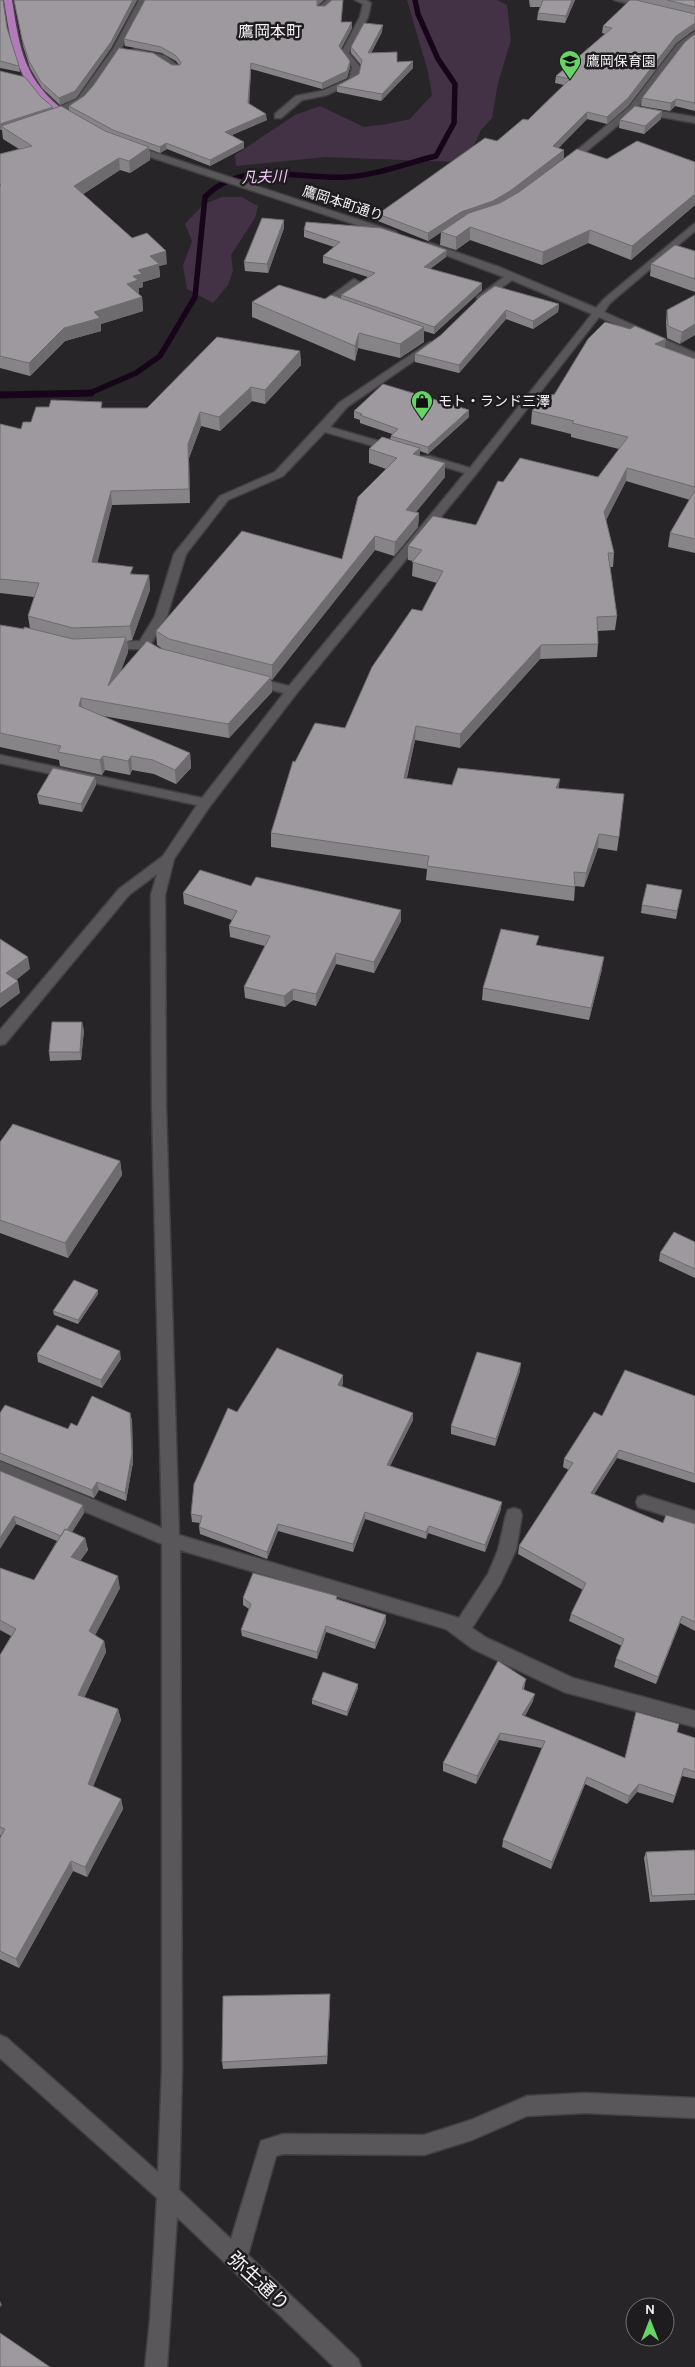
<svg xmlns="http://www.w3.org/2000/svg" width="695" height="2367" font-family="Karla,'Noto Sans JP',sans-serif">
<rect width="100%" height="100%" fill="#282529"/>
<!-- green -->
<path fill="#433145" d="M407 0H497L507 5 511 40 498 83 492 118 481 130 468 158 456 162 325 157 236 166 235 155 295 115 320 106 364 127 387 124 410 119 432 95 428 72Z
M222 197H242L258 206 255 218 231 255 233 271 228 285 213 303 187 289 183 266 192 241 185 224 204 204Z"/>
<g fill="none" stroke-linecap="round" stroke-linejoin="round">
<!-- stream-far1 -->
<path stroke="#18041a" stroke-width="5.5" d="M66 394 90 393 136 373 160 356 195 297 205 197C242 158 300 180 347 177 377 175 407 163 436 156L454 123 455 84 438 59 418 14 415 0"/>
<!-- stream -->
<path stroke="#18041a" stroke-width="7" d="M0 395 91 393"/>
<!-- minor casing -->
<g stroke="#434043" stroke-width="3">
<path id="minor" d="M139 0H147L121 49 83 103 61 113H55V109L77 99 113 49Z
M327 0H336L324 11H318V7Z
M355 0H366L371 3 368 17 349 53 360 67 357 80 327 95 302 100 281 118H275V114L296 96 322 91 349 79 352 67 341 53 360 17 363 4Z
M614 0H630L651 6 647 8Z
M695 31V38L683 48 635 111 570 165H564V161L629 107 677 44Z
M136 49 166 56 180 68 173 70 160 60 133 54V50Z
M642 108 695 117V123L639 113 638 111Z
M132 145 396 232 398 234 390 236 129 150 128 148Z
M695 223V231L610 303 604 312 695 353V360L599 317 476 474 296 694 210 806 174 859 165 895 166 1106 179 1535 459 1618 488 1574 498 1550 506 1515 508 1510 514 1508 520 1510 522 1515 516 1550 500 1584 472 1628 485 1637 573 1678 695 1711V1727L564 1692 473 1649 446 1629 180 1550 182 2069 179 2190 231 2239 261 2141 283 2134 424 2135 471 2120 527 2096 585 2093 695 2098V2118L585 2113 527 2116 472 2140 424 2155 283 2154 276 2156 248 2255 358 2359 361 2367H334L177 2217 167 2367H145L150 2320 157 2198 0 2058V2035L7 2038 158 2172 162 2069V1544L0 1476V1461L162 1528 152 1106 151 895 157 874 129 895 5 1044 0 1045V1030L119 889 163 856 197 805 0 763V755L202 798 284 693 248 684 246 681 248 678 252 677 289 686 465 473 422 460V456H430L470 468 592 314 512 280 483 301H477V297L504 277 424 247V243H430L499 267 596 308 604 299Z
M354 279 359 282 357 284 334 302 340 304V308L324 305V301Z
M430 342 434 343V347L347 407 330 427 399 447V451H391L325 432 283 476 228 500 186 554 167 616 151 644 158 650 156 653H148L142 649H103L101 646 103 643 107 642 140 641 155 616 174 554 220 496 275 472 339 403Z
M644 1495 695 1511V1525L638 1507 636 1502 638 1497Z"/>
</g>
<!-- major casing -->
<g stroke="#434043" stroke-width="3">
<path id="major" d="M4 0H12C20 51 24 80 67 113V117C60 118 56 113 50 109 16 82 10 40 4 0Z"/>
</g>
<!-- minor -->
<use href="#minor" fill="#5a575b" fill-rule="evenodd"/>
<!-- major -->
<use href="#major" fill="#b37aba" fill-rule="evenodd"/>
</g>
<!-- wall -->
<path fill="#878488" d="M0 0 7 28 19 66 20 72 0 68Z
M14 0H137L111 48 76 98 60 105 42 88 30 68 23 46Z
M332 0H343L341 22 352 28 341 49 350 67 347 78 322 89 251 69 249 103 267 120 232 135 244 148 210 166 167 149 160 153 149 149 150 160 130 173 120 170 83 194 132 238 167 264 159 266 160 277 143 282V287L139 288V294H138L142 297 143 311 101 324V331L65 341 30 376 0 368V154L19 149 3 139 2 130H0V71L41 97 53 107V109L69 111V106L172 65H179L176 61 162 53 125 46 124 39 317 6H325Z
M529 0H575L565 23 537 20 538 13 540 7H530Z
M636 0H695V29L676 43 628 106 607 124 587 119 558 148 564 158 516 194 607 159 695 162V205L631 260 588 243 542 265 470 240 456 250 440 245 441 232 428 241 378 221V214L497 141 528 120 564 85 555 83 556 76 605 34 602 33 603 26Z
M382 32 371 53 413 68 381 101 337 92V86L359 74 361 65 351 53V47Z
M695 34V111L675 106 670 111 641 106 642 98Z
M661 119 644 134 619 128 620 120Z
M284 220V228L268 273 245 271 244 262Z
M304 230 446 257 430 269 482 283V290L434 334 424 331V342L400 358 358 348 355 361 252 317V302L341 298V295L368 277 323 263V256L334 247 304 237Z
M695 251V292L650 276 651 264Z
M695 295 680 344 667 338 666 322 667 310Z
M481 296 559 304 558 312 533 329 506 319 459 373 415 362V354L441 335Z
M664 347 695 359V553L668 547 670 533 690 500 626 481 606 520 614 553 613 567H610L617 616 615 630 598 631V644L597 657 540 659 460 748 415 740 407 778 452 785 559 788 619 837 617 851 598 848 584 887 575 886 574 901 426 880 427 869 271 847V833L295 762 345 728 422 611 437 583 412 576 413 561 408 560V546L476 525 503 482 598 477 619 449 571 437V434L531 424 532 411 554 395Z
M300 351 301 365 265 404 252 401 220 431 201 426 189 458 190 503 112 505 97 563 133 574 149 575 150 590 132 640 127 641 128 652 120 672 159 648 164 650 157 645 156 631 342 559 386 469 369 463V449L390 439 391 436 392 434 360 423V420L354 418V411L469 417 428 454 420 451V456L445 477 416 512 419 513 418 527 394 556 375 550 272 680 271 679 272 692 229 738 103 716 190 753 191 768 176 784 154 774 132 770 130 775 105 770 102 775 60 766 59 760 0 747V625L24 629H30L28 616 34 597 0 593V424L21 429 31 422 103 408H147Z
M95 777 96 785 82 812 39 804 37 795Z
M251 886 401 921 374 973 336 964 316 1006 293 1000 285 1007 245 998 244 987 265 946 230 937 229 926 232 920 184 904 183 893Z
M682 890 676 919 641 913 642 905Z
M538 945 602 969 589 1020 482 1000 483 988Z
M84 1030 81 1060 50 1061 49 1052Z
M0 1142 120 1161 122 1175 68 1258 0 1233Z
M695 1242V1278L659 1261 660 1253Z
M98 1290V1294L78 1324 54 1315 53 1311Z
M37 1354 121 1359 102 1388 38 1362Z
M520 1371 495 1446 451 1434V1426Z
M343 1375V1383L342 1386 413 1420 390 1466 501 1509 485 1552 428 1533 426 1539 365 1519 353 1552 278 1531 267 1559 200 1534 199 1527 200 1523 192 1522 191 1514 237 1412Z
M695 1396V1483L617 1458 594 1494 663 1523 695 1524V1631L680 1623 656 1684 614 1667 616 1659 622 1646 569 1621 571 1614 583 1590 518 1554 519 1546 569 1470 563 1467 564 1459 602 1416Z
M0 1413 68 1429 77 1426 130 1413 132 1421 133 1462 126 1501 99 1490 94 1498 0 1460Z
M0 1471 84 1513 72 1532 85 1538 88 1550 80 1561 120 1588 95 1635 104 1641 106 1652 84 1698 118 1709 121 1720 93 1786 121 1799 123 1809 87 1877 73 1871 19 1968 0 1959V1838L1 1836 0 1835V1655L11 1636 0 1630V1568L34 1580 57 1541 16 1524Z
M337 1596V1599L386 1615V1622L375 1649 326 1632 317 1659 242 1636 241 1630 249 1609 243 1605V1598Z
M526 1679 524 1689 533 1701 525 1716 625 1758 677 1732 695 1738V1779L682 1776 673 1803 637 1792 627 1804 585 1784 551 1869 502 1847 503 1840 542 1748 499 1740 476 1784 443 1771V1763Z
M358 1684V1688L347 1716 312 1704V1700Z
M695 1850V1900L650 1902 644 1858 646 1852Z
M330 2002 327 2064 223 2069 222 2062Z"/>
<!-- shaded-wall -->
<path fill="#6e6b6f" d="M133 0H137L111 48 76 98 60 105 59 98Z
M317 0H324L317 6Z
M572 0H575L565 23 566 16Z
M352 22V28L339 52V46Z
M695 23V29L676 43 628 106 607 124V117L676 36Z
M383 25 382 32 368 59V53Z
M350 61V67L347 78 322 89V83Z
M413 61V68L381 101 382 94Z
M251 63V69L249 109 248 103Z
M676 99 675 106 670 111 671 103Z
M53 107V113L1 126 2 130H0V124Z
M662 111 661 119 644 134 645 126Z
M587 112V119L553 154V146Z
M266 114 267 120 225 138V132Z
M244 142V148L210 166V160Z
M166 143 167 149 160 153V147Z
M149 147 150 160 130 173 129 161Z
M564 150V158L510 198 461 219 428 241V233L461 212Z
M119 158 120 170 76 199 74 186Z
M695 194V205L631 260 632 246Z
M284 220V228L268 273 267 264Z
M470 227V240L456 250V237Z
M590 230 588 243 542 265 543 252Z
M447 250 446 257 423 274 424 267Z
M166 251 167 264 159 266 160 277 143 282V287L139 288V294L128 297 127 284 150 256Z
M482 283V290L434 334V327Z
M142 297 143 311 101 324V331L65 341 30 376 29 363 64 328 94 312Z
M559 304 558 312 533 329V321Z
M506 310V319L459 373V365Z
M695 324V335L680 344 682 332Z
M424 327V342L400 358V344Z
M359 333 358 348 355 361V346Z
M666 339 664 352 655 344Z
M300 351 301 365 265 404V390Z
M251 387 252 401 220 431 219 417Z
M469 410V417L428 454V447Z
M200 412 201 426 189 458 190 503 188 444Z
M420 448V462L413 454Z
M445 463V477L406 524V510Z
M627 468 626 481 603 526 604 512Z
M111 491 112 505 94 577 92 562Z
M419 513 418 527 394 556 395 542Z
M375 536V550L272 680V665Z
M149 575 150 590 132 640 130 626Z
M126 637 128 652 110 701 108 686Z
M541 645 540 659 460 748V734Z
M271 677 272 692 229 738 228 724Z
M81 698 83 713 79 706Z
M416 726 415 740 403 792 404 778Z
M190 753 191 768 176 784 175 770Z
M103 756 105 770 102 775 100 760Z
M131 756 132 770 130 775 128 761Z
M95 777 96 785 82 812 81 804Z
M560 779 558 793 556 788Z
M599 834 598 848 584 887 586 873Z
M401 910V921L374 973V962Z
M336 953V964L316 1006V994Z
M28 957 30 969 9 986 6 973Z
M604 957 602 969 589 1020 591 1008Z
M18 981 20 993 0 1008V994Z
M293 989V1000L285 1007 284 996Z
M82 1022 84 1030 81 1060 80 1052Z
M120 1161 122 1175 68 1258 65 1243Z
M98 1290V1294L78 1324V1320Z
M120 1351 121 1359 102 1388 101 1380Z
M521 1363 520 1371 495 1446 496 1439Z
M343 1375V1383L338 1392V1385Z
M130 1413 132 1421 133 1462 126 1501 125 1493Z
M413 1413V1420L387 1472V1465Z
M619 1450 617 1458 590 1501 591 1493Z
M97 1482 99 1490 94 1498 92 1490Z
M502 1502 501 1509 485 1552V1545Z
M83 1505 84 1513 64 1545 63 1537Z
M365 1512V1519L353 1552V1544Z
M14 1516 16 1524 0 1549V1538Z
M278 1524V1531L267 1559V1552Z
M429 1526 428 1533 426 1539V1532Z
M85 1538 88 1550 73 1569 71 1557Z
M118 1576 120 1588 91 1643 89 1631Z
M386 1615V1622L375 1649V1643Z
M682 1616 680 1623 656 1684 658 1677Z
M326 1626V1632L317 1659V1652Z
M104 1641 106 1652 80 1706 78 1695Z
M358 1684V1688L347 1716V1712Z
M535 1694 533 1701 521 1723 522 1715Z
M118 1709 121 1720 90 1794 88 1784Z
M500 1733 499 1740 476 1784 477 1776Z
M587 1777 585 1784 551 1869 552 1862Z
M639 1784 637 1792 627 1804 629 1796Z
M121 1799 123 1809 87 1877 85 1867Z
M71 1861 73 1871 19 1968 16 1959Z
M330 1994V2002L327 2064V2056Z
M0 2301 2 2305 0 2307Z"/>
<!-- building -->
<path fill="#9d999e" stroke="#6e6b6f" d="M0 0H3L7 28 19 66 0 61Z
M14 0H133L111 42 75 91 59 98 41 82 29 61 22 39Z
M145 0H317V6H325L332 0H343L341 22H352L339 46 350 61 347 71 322 83 251 63 248 103 266 114 225 132 244 142 210 160 166 143 160 147 113 130 69 106 84 96 93 86 119 48 153 53 172 65H180L181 62 175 55 161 47 124 39Z
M543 0H572L566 16 538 13Z
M630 0H636L695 14V23L676 36 628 98 607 117 587 112 553 146 564 150 510 191 493 201 461 212 428 233 378 214 485 138 497 141 523 119 528 120 570 79 556 76 612 28 603 26Z
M667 0H695V7Z
M364 23 383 25 368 53 397 52V62L413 61 382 94 337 86 359 74 362 60 351 47Z
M695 34V103L676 99 671 103 642 98 685 42Z
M0 71 25 77 41 97 53 107 0 124Z
M61 106 105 131 149 147 129 161 119 158 74 186 132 238 147 233 166 251 150 256 159 264 138 270 142 274 133 276 138 280 127 284 142 297 94 312 100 318 64 328 29 363 0 356V186L1 185 0 184V154L32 146 1 126Z
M635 106 662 111 645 126 620 120Z
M637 141 695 162V194L632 246 590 230 543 252 470 227 456 237 441 232 469 213 500 203 519 192 577 149 607 159Z
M262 218 284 220 267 264 244 262Z
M306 222 381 228 447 250 424 267 482 283 434 327 341 295 375 273 323 256 340 242 304 230Z
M675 245 695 251V279L651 264Z
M279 285 325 299 331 295 424 327 400 344 359 333 355 346 252 302Z
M495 286 559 304 533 321 506 310 459 365 415 354 441 335 481 296Z
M695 295V324L682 332 668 326 667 310Z
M605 322 630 329 635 326 666 339 655 344 695 359V487L627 468 604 512 614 553H608L617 616 597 617 598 644 541 645 460 734 416 726 404 778 452 785 458 768 560 779 556 788 624 794 619 837 599 834 586 873 574 872 575 887 427 866 429 856 271 833 293 761 295 762 315 723 345 728 372 667 412 609 422 611 443 571 412 562 422 550 408 546 433 516 476 525 498 481 503 482 520 458 598 477 628 437 572 423 574 421 532 411 546 393 554 395 588 339Z
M217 337 300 351 265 390 251 387 219 417 200 412 188 444 189 489 111 491 92 562 133 567 130 574 149 575 130 626 73 628 28 616 39 583 0 579V424L21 429 23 422H31L36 407H49L51 400 102 402 101 408H147Z
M383 384 469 410 428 447 391 436 398 429 360 415 362 414 354 411Z
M382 437 420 448 413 454 445 463 406 510 419 513 395 542 375 536 272 665 169 639 156 631 242 531 342 559 358 497 397 458 369 449Z
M695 490V539L670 533Z
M0 625 24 629V627L73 639 126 637 108 686 147 641 159 648 271 677 228 724 81 698 79 706 190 753 175 770 153 760 131 756 128 761 103 756 100 760 58 752 61 746 0 733Z
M53 768 95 777 81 804 37 795Z
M200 870 251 886 256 877 401 910 374 962 336 953 316 994 293 989 284 996 244 987 270 936 229 926 237 911 183 893Z
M647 884 682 890 677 911 642 905Z
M501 929 539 936 536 945 604 957 591 1008 483 988Z
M0 939 28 957 6 973 18 981 0 994Z
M52 1022H82L80 1052H49Z
M13 1124 120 1161 65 1243 0 1220V1142Z
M674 1232 695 1242V1269L660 1253Z
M74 1280 98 1290 78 1320 53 1311Z
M57 1325 120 1351 101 1380 37 1354Z
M277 1348 343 1375 338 1385 413 1413 387 1465 502 1502 485 1545 429 1526 426 1532 365 1512 353 1544 278 1524 267 1552 199 1527 202 1516 191 1514 194 1484 228 1408 237 1412Z
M477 1352 521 1363 496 1439 451 1426Z
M625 1370 695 1396V1474L619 1450 591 1493 663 1523 666 1515 695 1524V1622L682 1616 658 1677 616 1659 624 1639 571 1614 586 1583 519 1546 573 1463 564 1459 594 1412 602 1416Z
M92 1396 130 1413 132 1453 125 1493 97 1482 92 1490 0 1453V1413L5 1405 68 1429 71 1423 77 1426Z
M0 1471 83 1505 67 1530 65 1529 61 1536 14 1516 0 1538Z
M65 1529 85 1538 71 1557 118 1576 89 1631 104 1641 78 1695 118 1709 88 1784 121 1799 85 1867 71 1861 16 1959 0 1951V1838L5 1829 0 1827V1655L16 1629 0 1620V1568L34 1580Z
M253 1573 337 1596 336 1599 386 1615 375 1643 326 1626 317 1652 241 1630 251 1604 243 1598Z
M498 1661 526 1679 522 1689 535 1694 522 1715 625 1758 636 1712 679 1724 677 1732 695 1738V1772L684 1768 675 1796 639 1784 629 1796 587 1777 552 1862 503 1840 545 1741 500 1733 477 1776 443 1763Z
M323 1672 358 1684 347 1712 312 1700Z
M695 1850V1894L652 1896 646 1852Z
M330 1994 327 2056 222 2062 223 1996Z
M0 2333 50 2367H0Z"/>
<!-- icons -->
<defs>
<g id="school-pin" transform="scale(1.125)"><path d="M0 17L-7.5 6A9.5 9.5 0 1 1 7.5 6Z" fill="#67d466" stroke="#1f1c1f"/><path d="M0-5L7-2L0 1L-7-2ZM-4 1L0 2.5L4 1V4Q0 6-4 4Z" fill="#111"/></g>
<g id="shop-pin" transform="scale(1.125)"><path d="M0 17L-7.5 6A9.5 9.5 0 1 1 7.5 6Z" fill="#67d466" stroke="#1f1c1f"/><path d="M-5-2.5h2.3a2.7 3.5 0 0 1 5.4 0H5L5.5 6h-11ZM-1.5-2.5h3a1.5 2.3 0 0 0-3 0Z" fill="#111"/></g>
</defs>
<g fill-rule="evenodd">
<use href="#school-pin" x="570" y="61"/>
<use href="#shop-pin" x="422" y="401"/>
</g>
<g text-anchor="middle" stroke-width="5" stroke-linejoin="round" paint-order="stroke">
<!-- far-poi labels -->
<g font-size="14" fill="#f4f2f4" stroke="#1f1c1f" text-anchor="start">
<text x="586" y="66">鷹岡保育園</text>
<text x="438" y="406">モト・ランド三澤</text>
</g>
<!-- far-street labels -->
<g font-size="14" fill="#f4f2f4" stroke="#1f1c1f">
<text transform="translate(343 203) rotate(18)" y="5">鷹岡本町通り</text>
</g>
<!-- far-water labels -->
<g font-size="15" font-style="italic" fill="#f3c6f8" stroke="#1f1c1f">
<text transform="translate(264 177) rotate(-2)" y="5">凡夫川</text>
</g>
<!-- far-quarter labels -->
<g font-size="16" fill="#f4f2f4" stroke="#1f1c1f">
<text x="270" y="37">鷹岡本町</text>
</g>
<!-- near-street labels -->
<g font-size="19" fill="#f4f2f4" stroke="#1f1c1f">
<text transform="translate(259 2281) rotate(43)" y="7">弥生通り</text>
</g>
</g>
<!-- north arrow -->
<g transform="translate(650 2322)"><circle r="24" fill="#1f1c1f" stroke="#747274"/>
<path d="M0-4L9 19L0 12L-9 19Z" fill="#67d466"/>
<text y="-8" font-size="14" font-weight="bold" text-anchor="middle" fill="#f4f2f4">N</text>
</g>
</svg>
